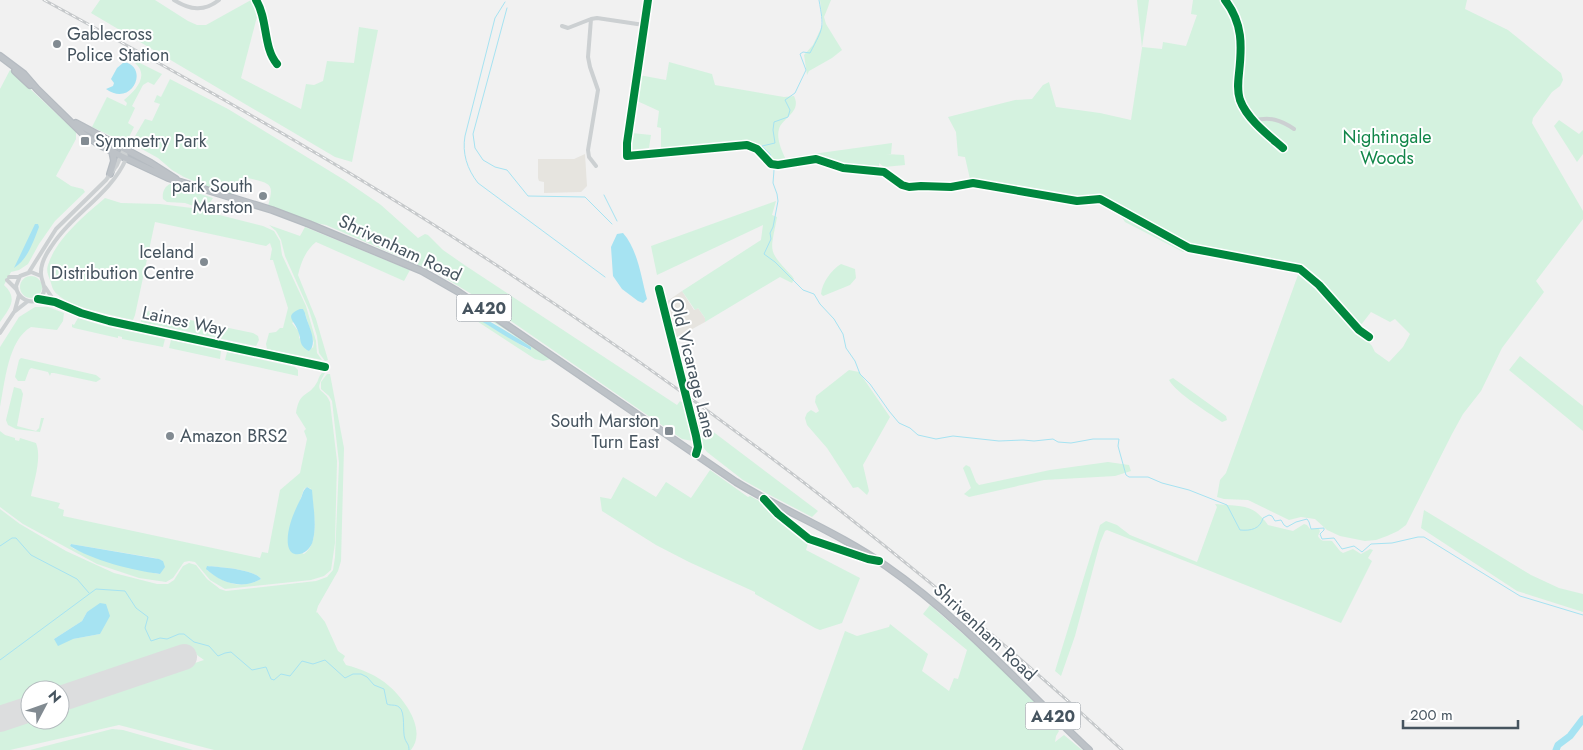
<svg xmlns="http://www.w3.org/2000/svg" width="1583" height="750" font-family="Jost,sans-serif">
<rect width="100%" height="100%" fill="#f1f1f1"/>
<!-- commercial -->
<path fill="#e6e4df" d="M585 154 587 186 581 192 544 193V182L539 181 538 178V159H574Z
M682 291 694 310 698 308 705 318V322L674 339 666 302Z"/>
<!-- green -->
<path fill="#d4f2df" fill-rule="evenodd" d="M100 0H155L188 21 197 25H206L251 0 255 1 259 9 241 78 301 109 306 84 314 85 323 81 327 61 354 63 359 27 378 30 352 162 335 157 91 13Z
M820 0H831L824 17 826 24 842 50 832 58 809 71 807 75 804 55 813 45 823 24Z
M1137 0H1149L1142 47 1162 49 1163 42 1186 46 1197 15 1191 14 1193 0H1467L1465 9 1508 30 1561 73 1563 80 1560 86 1552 92 1533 118 1532 123 1583 211V219L1536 281 1544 292 1502 348 1481 391 1463 414 1452 434 1406 525 1398 531 1387 536 1376 540 1365 541 1340 536 1327 530 1315 519 1301 517 1289 520 1248 500 1224 499 1217 497 1220 480 1226 473 1298 275 1301 273 1321 293 1324 289 1299 267 1189 246 1122 206 1120 208C1106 200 1101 195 1084 199L970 179 965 157 958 156 956 132 948 117 1015 100 1032 99 1043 85 1049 82 1056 107 1100 113 1131 120 1142 48ZM1371 312 1390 322 1395 319 1410 334 1403 347 1389 362 1375 352 1372 346 1357 330Z
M136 61 162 74 154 85 148 82 143 85 132 106 135 108 128 123 134 127 128 139 124 142 92 127 107 97 126 106 127 103 124 100C135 91 150 76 135 63Z
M669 62 712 74 715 85 784 97 794 96C802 112 782 118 779 129 776 139 782 151 786 160L791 157 892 143 891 154H886L904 155 905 165 884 167 879 163V170L838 165 816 157 774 162 751 142 661 148V128L657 127 659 111 635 100 639 75 666 80Z
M10 70 76 132V139L56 176 71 186 83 189 85 192 55 221 39 244 28 264 19 270 11 272 4 285C19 299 9 309 0 322V89Z
M170 79 228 109 346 181 381 205 418 238 425 234 428 235 443 250 466 266 677 405 680 401C690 408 694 429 693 441L682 439 473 295 437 273 391 253 326 225 316 223 268 206C275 182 270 184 248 178L230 196 184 177 172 170 158 158 131 143 145 119 152 121 160 104 154 102 157 95 161 97Z
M1559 120 1579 134 1583 130V154L1577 162 1554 126Z
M632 133 651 135 649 148 631 150Z
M170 184 213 198 205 210 185 203 167 202 163 199C162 193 164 187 170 184Z
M105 198 121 203 160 204 192 208 263 226 274 231 280 241 282 255 306 306 316 341 317 353 322 360 267 349 266 344 269 333 276 332 280 328H283L288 308 273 260H270L272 249 270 243 266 246 155 222 135 315 133 320C112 315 71 308 57 294 52 290 52 285 50 280 48 275 46 271 48 265 56 239 85 215 105 198ZM305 313 314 343 313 348 299 338V332L292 323Z
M776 201 772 215 777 217C771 252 766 249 792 276L794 279 792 283 780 277 705 322V318L698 308 695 310 682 291 761 240 763 225 657 275 651 246Z
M1119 213H1124L1189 250 1183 252 1125 222Z
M269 225 300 236 305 227 410 270 404 281 316 242C306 250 301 262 298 275L316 319 328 360 325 361 319 353 317 336 309 310 285 256 281 240 276 231Z
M841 264 855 269 856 278 850 285 823 296 821 294C822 283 831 270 841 264Z
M20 287a11 11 0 1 1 22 0a11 11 0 1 1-22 0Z
M35 307H48L64 313 63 321 57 330 31 327C8 340 5 382 0 407V347L19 317Z
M478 307 548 356 551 359 543 361 535 359 463 312 482 321 529 350C516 333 493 322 473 312Z
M142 310 253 333 258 336 259 340 256 346 141 322Z
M78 318 104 326 165 339 163 347 122 339V337L118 336V338L74 328 72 327V324L74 325Z
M171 340 221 351 220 359 169 348Z
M227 352 295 367 298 370V376L225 360Z
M1520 356 1583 406V431L1509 370Z
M21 358 96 375 101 379 96 382 54 373H51L50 376 48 372 31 368 29 370 25 381H18L15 377 19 360Z
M849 370 859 372 890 417 863 465 869 491 867 495 858 487 853 488 827 448 807 425 805 418 807 413 811 410 816 413 819 411 815 402 816 396Z
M322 373H325C312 395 324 387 330 402L337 461 335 543 331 570 324 576 311 580 225 589 210 580 195 562 189 561 184 562 173 578 166 582 139 578 97 564 23 524 0 507V431L5 435 15 438V440L19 441 20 438 36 443C42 458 34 481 31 496L60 503 58 508 64 510 63 516 260 558 262 552 268 553 280 490 300 473 307 439 304 431 306 429 296 413C300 390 307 398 316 384 319 380 318 377 322 373ZM307 487 311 489C313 507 321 542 304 554L288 545C289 525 298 508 304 489ZM71 544 155 558 163 561 160 574H158L118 565 74 549 70 546ZM207 566C219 567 254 569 261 579 240 590 224 583 207 570Z
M327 374H330L344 448 341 561 338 571 318 606 316 613 317 612 325 622 338 651 345 656 343 660 346 665C361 669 377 675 389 686 405 700 427 730 411 750H214L119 725 10 750H0V727L30 717V720H60V707L204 660 197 655 195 651 187 649 59 690H30V700L0 710V509L20 524 66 551 114 573 157 584H168L174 580 183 566 189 563 196 565 207 579 220 589 226 591 316 581 327 577 333 570 335 557 339 463 332 401 329 396 321 389V382ZM106 604 100 634 73 639H54L82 621 87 612Z
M1173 378 1226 416 1227 420 1222 422C1208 412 1177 394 1169 380Z
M14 387 21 389 23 394 17 426 36 431 39 428 41 418H44L40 432 16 429 8 425 6 420Z
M695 418 818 511 812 517 766 493 743 480 707 452 703 447Z
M1108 462 1129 465 1131 471 1115 476 1044 480 969 497 964 494 971 488 963 468 966 465 970 467 976 482 979 485 1050 470Z
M710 470 748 497 750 496 763 503 809 540 806 550 860 578 842 623 820 630 815 628 755 594V592L689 562 656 545 602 511 600 497 611 499 623 477 656 497 666 482 691 498Z
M1215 504C1240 507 1252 502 1268 525L1293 531 1304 524 1307 525 1310 529H1319L1320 531 1318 536C1322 543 1325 540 1332 541L1340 551 1343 553 1353 549 1361 554 1370 549 1373 550 1368 558 1372 561 1341 623 1107 530 1105 531 1100 543 1075 636 1061 676 1055 671 1100 525 1106 521 1117 525 1130 535 1197 562 1217 507Z
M1424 510 1531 575 1559 588 1583 594V612L1517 591 1421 528Z
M930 605 986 654 1053 719 1052 722 1059 731 1056 736 1055 742 1064 735 1082 750H802L845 631 857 636 889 627 890 624 928 654 922 671 949 691 954 678 958 679 967 650 923 614Z
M190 651 193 655V660L191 663 60 704V693Z
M30 703V714L0 724V713Z
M112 729 123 730 193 750H30Z"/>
<!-- water -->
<path fill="#a6e3f2" d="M124 62C150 67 132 108 106 89L113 86 114 83 111 79 117 68Z
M35 224H38L39 227C33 242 28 259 14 268Z
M623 233C638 250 641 277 647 299L643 303 638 301 622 289 613 276 611 247 617 234Z
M300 309H303L305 313C307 324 319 342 309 351 298 345 302 340 298 331 295 321 283 316 300 309Z
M466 309C489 320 510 333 531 347V350C508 339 488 324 465 312Z
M307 487 312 490C313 506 317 524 313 540 311 553 291 562 288 545 286 530 294 512 300 500 303 495 302 491 307 487Z
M71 544 159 559 163 561 165 567 160 574C135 571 91 560 70 546Z
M207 566C219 567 254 569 261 579 242 590 221 583 206 569Z
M100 603 106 604 110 616 100 634 73 639 58 646 54 639 82 621 87 612Z"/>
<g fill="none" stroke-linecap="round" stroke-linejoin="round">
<!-- stream -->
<path stroke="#a6e3f2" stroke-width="1" d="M505 2 495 18 465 136C462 153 467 169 478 183L605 277
M507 8 473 134 475 148 483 160 495 167 507 170 528 196 585 197 612 224
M772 162 770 154 762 146 775 143 773 130 774 122 788 117 790 110 785 100 795 93 806 70 800 54 803 52 810 53C824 26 824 29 819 0
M773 166 774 170 773 183 777 194 778 201 773 227 770 233 771 239 764 254 775 262 803 290 814 294 820 304 834 319 843 334 846 348 855 361 860 374 870 384 889 411 899 423 910 428 918 435 936 439 953 436 999 441 1023 440 1034 441 1053 439 1058 442 1071 443 1093 439H1119L1118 446 1126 475 1129 477H1148L1162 483 1189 490 1227 505 1240 530C1251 531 1260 529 1263 518L1269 515 1272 516 1275 521 1281 520 1284 525 1287 527 1296 522 1307 519 1309 522 1311 529 1324 528V530L1320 534 1322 539 1334 538 1342 549 1354 546 1362 552 1371 544 1392 543 1418 537H1424L1520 596 1583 615
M604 195 617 221
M0 546 12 538H16L31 555 77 579 89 593
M0 660 96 589 125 591 136 608 148 617 145 628 151 641 160 638 167 639 179 634H184L194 642 209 646 218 656 225 653 231 652 252 670 266 667 271 679 274 680 281 674 290 676 302 661 313 664 325 660 345 678 353 674H361L367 677 374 685 384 689 387 704C391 706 395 704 399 707 406 712 402 732 405 739 407 744 409 744 409 750"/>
<!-- river -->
<path stroke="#a6e3f2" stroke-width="7" d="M1556 750 1558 745 1570 736 1583 719"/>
<!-- runway -->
<path stroke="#dcddde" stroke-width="26" d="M60 699 184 657
M0 719 30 709"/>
<!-- highway casing -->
<g stroke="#b5bbc1" stroke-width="8">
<path id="highway" d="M0 56 24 74 37 89 83 134 100 145 121 156 168 178 272 210 309 224 422 271 457 291 736 482C785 512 839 533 886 566 961 618 1023 688 1089 750
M15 71 30 85
M76 123 151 163 176 179
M110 174 114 161 112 151"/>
</g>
<!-- minor -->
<path stroke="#ccd0d2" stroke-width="4" d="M174 0C190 10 204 12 219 0
M256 0C268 19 263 48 277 64
M648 0 627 143V156L747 145C761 147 763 162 775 165L813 159 822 161
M1225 0C1243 23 1242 46 1239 73 1238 82 1237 91 1240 100 1247 119 1268 135 1283 148
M591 19 588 57 590 67 598 90 588 150 589 157 596 166
M562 26 568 28 591 19 597 18 644 25
M1254 121C1269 116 1281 120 1294 129
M29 272 56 229 106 180 117 165 124 149
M41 276 31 272 20 276 16 286C17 298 31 307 41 297 49 288 40 281 41 272 41 263 46 254 51 247 72 214 111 194 126 159L125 150
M9 277H19
M7 280 16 289
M45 287 55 302
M659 289 696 436 698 447 696 454
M38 299 55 302 81 313 109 321 325 367
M15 310 19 295
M0 333 14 312 28 301
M764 500 778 514 809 539 874 560"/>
<!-- highway -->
<use href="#highway" stroke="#bdc2c7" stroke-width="5.5"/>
<!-- rail casing -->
<g stroke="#c6c9cb" stroke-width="3">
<path id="rail" d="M44 0C176 72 307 145 434 225 677 379 910 554 1122 750"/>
</g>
<!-- rail -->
<use href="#rail" stroke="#fff" stroke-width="1" stroke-dasharray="4" stroke-linecap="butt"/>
<!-- cycleway casing -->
<g stroke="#fff" stroke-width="11">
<path id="cycleway" d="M256 0C268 19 263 48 277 64
M648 0 627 143V156L747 145 757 149 771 164 778 165 816 159 843 168 884 172 902 185 909 187 921 186 951 187 973 183 1077 201 1100 199 1189 248 1300 269 1319 285 1359 330 1369 337
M1225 0C1243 23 1242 46 1239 73 1238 82 1237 91 1240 100 1247 119 1268 135 1283 148
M659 289 696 436 698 447 696 454
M38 299 55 302 81 313 109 321 325 367
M764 499 778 514 809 539 868 559 879 561"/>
</g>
<!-- cycleway -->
<use href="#cycleway" stroke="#00873e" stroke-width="8"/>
</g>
<!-- markers -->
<g fill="#828b92" stroke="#fff" stroke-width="2">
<circle cx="57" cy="44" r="5"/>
<rect x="80" y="136" width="10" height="10" rx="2.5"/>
<circle cx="263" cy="196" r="5"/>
<circle cx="204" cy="262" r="5"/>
<rect x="664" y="426" width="10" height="10" rx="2.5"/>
<circle cx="170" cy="436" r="5"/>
</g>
<g text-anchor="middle" stroke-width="4" stroke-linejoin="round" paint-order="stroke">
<!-- shield labels -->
<g fill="#fff" stroke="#7e878f" stroke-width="1">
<rect x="456.5" y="294.5" width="55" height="27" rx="4"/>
<rect x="1025.5" y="702.5" width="55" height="27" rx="4"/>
</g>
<g font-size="16" font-weight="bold" fill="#46545f">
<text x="484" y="314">A420</text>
<text x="1053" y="722">A420</text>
</g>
<!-- poi labels -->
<g font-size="18" fill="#46545f" stroke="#fff" text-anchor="start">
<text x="67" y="40">Gablecross<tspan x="67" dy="21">Police Station</tspan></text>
<text x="95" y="147">Symmetry Park</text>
<text x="253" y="192" text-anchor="end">park South<tspan x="253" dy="21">Marston</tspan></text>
<text x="194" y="258" text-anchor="end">Iceland<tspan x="194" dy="21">Distribution Centre</tspan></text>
<text x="659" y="427" text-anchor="end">South Marston<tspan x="659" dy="21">Turn East</tspan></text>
<text x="180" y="442">Amazon BRS2</text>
</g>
<!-- park labels -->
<g font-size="18" fill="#118649" stroke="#fff">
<text x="1387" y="143">Nightingale<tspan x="1387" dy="21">Woods</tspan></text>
</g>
<!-- street labels -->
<g font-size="18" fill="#46545f" stroke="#fff">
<text transform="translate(400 248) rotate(25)" y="6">Shrivenham Road</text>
<text transform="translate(184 321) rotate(12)" y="6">Laines Way</text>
<text transform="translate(693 368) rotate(76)" y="6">Old Vicarage Lane</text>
<text transform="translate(985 632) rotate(43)" y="6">Shrivenham Road</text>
</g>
</g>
<!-- north arrow -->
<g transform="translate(45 705) rotate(49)"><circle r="24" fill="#ffffff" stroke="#b5bbbf"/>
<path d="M0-4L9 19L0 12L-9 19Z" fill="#828b92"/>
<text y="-8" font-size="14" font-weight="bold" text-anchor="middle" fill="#46545f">N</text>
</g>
<!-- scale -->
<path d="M1403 720v8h115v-8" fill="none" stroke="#46545f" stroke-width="2.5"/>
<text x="1410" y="720" font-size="15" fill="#46545f" stroke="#ffffff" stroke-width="4" paint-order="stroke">200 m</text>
</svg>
